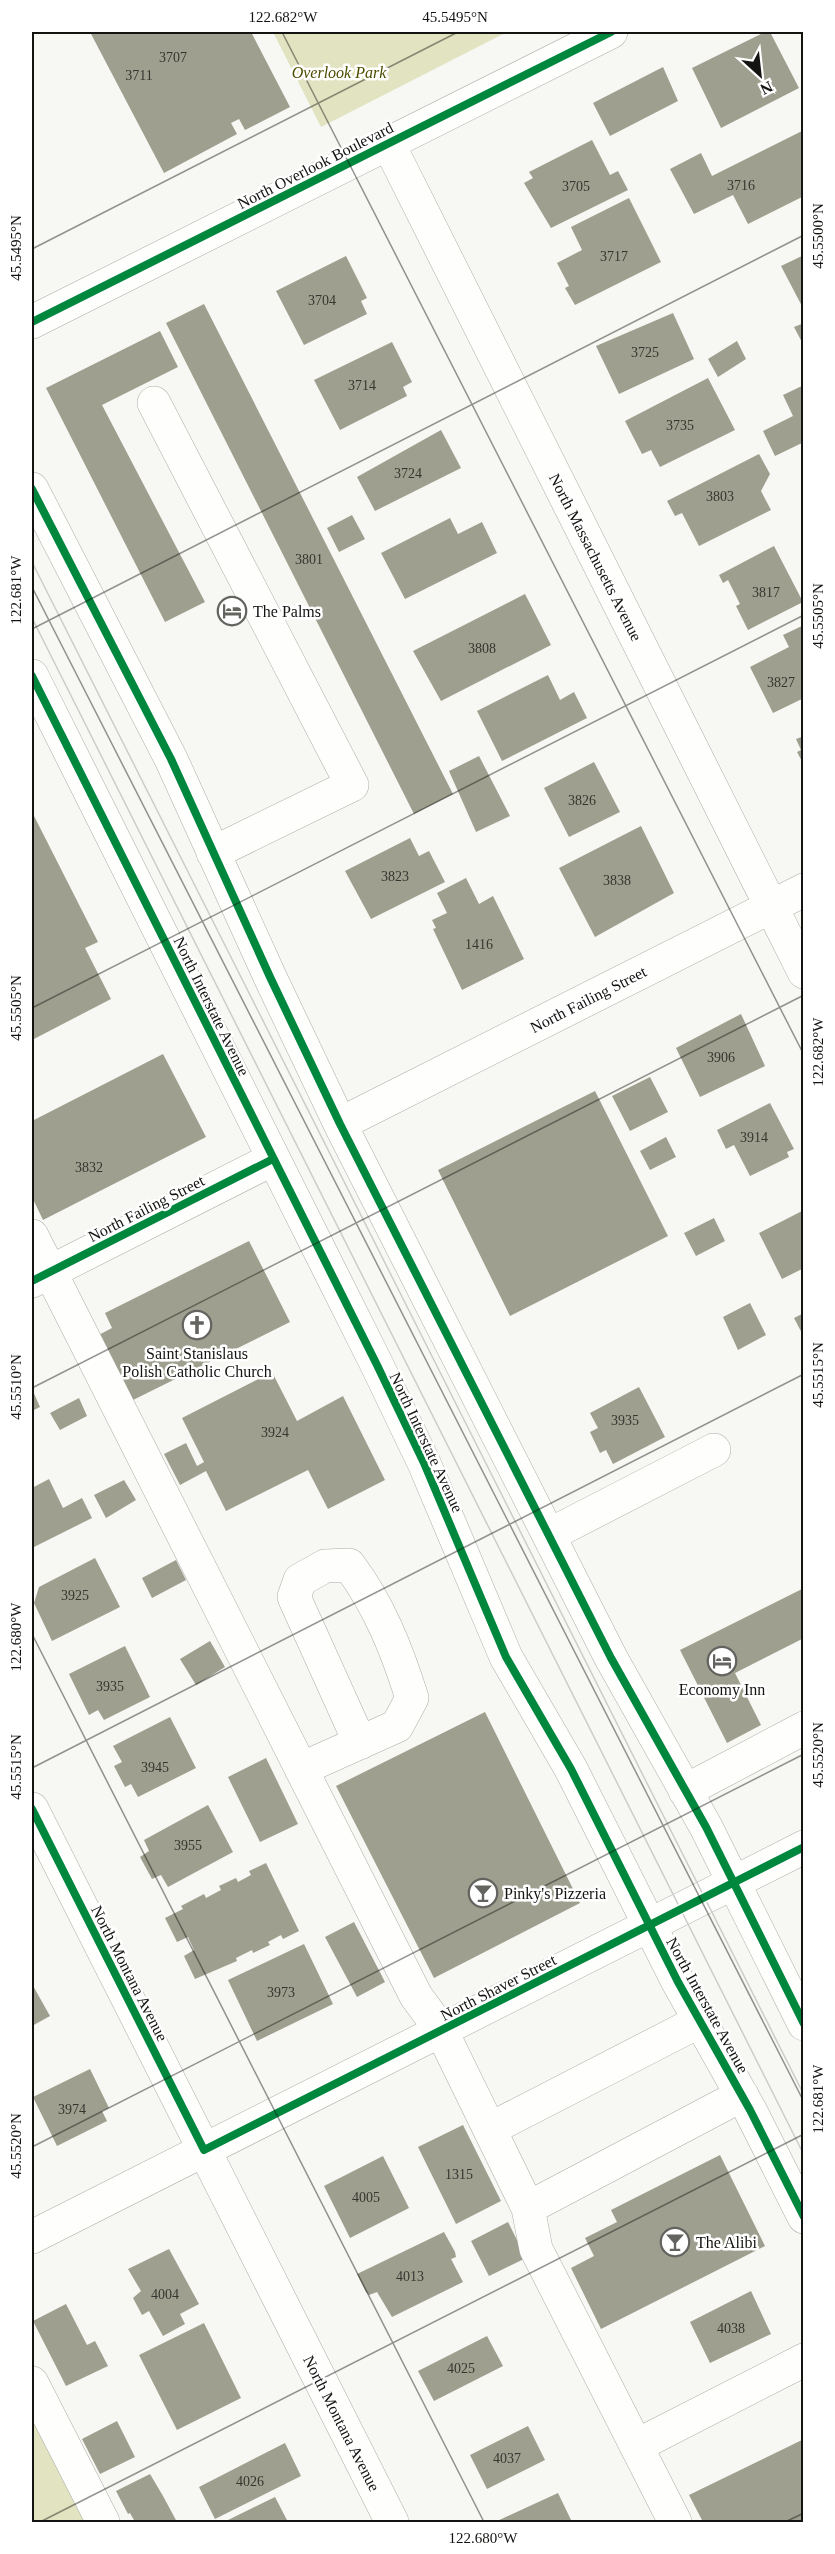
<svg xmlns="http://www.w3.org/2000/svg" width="835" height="2554" font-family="'Times New Roman',serif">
<rect width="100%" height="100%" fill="#f7f7f3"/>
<!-- green -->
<path fill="#e2e3c0" d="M273 32H507L321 127Z
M32 2416 85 2522H32Z"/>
<!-- building -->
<path fill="#9f9f8f" d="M90 32H251L290 107 245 130 239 119 231 123 237 134 164 173Z
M765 32H770L799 88 721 128 692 68Z
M663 67 678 101 610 136 593 103Z
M804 130V196L748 224 733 195 694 214 670 169 701 153 712 176Z
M592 140 610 175 618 171 628 190 551 228 524 183 533 178 529 172Z
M629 198 661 262 575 305 565 288 569 286 557 263 582 250 571 227Z
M804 255V310L781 266Z
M346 256 367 298 361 301 367 314 304 345 276 291Z
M204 304 453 794 414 814 166 323Z
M673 313 694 359 619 394 596 346Z
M804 323V346L794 327Z
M160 331 178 367 102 405 205 602 165 622 46 388Z
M737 341 746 359 718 377 708 359Z
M392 342 412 382 403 387 407 396 340 430 314 380Z
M708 378 735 430 660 467 651 450 642 454 625 421Z
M804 385V442L775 456 763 431 793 416 783 395Z
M441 430 461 468 375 511 357 477Z
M759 454 770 474 761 491 771 510 699 546 682 513 675 516 667 501Z
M352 515 365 539 339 552 327 528Z
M450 518 458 534 482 522 497 553 405 599 381 553Z
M774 546 803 602 748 630 736 606 740 604 728 580 723 583 719 575Z
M525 594 551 645 441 701 413 651Z
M804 625V698L773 713 750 667 789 647 783 635Z
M548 675 560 700 574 692 587 718 502 761 477 711Z
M804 736V765L797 752 801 750 796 739Z
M479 756 510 816 476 832 449 771Z
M594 762 620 812 569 837 544 788Z
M32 812 98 942 85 948 111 999 32 1040Z
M641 826 674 893 595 937 559 868Z
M410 838 419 856 429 851 445 882 371 919 345 871Z
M466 878 479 904 493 896 524 959 462 990 433 929 436 928 432 920 447 913 437 893Z
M741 1014 765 1066 700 1097 676 1048Z
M163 1054 206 1137 43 1220 32 1197V1121Z
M650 1077 668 1112 630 1131 612 1096Z
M595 1091 668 1236 510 1316 438 1170Z
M770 1103 794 1149 787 1152 789 1157 750 1176 734 1145 726 1149 717 1130Z
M666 1137 676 1157 650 1170 640 1151Z
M804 1210V1268L782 1279 759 1233Z
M714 1218 725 1241 696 1256 684 1233Z
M249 1241 290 1322 125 1404 91 1339 112 1328 105 1313Z
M750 1303 766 1335 738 1350 723 1317Z
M804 1313V1337L794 1318Z
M272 1372 297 1421 343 1396 385 1480 328 1509 308 1470 226 1511 206 1471 180 1485 164 1454 186 1443 197 1466 204 1462 182 1418Z
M639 1387 665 1437 613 1464 606 1450 600 1453 590 1432 598 1428 590 1413Z
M32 1389 40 1407 32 1411Z
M79 1398 87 1416 60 1430 50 1413Z
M49 1479 63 1508 82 1498 92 1518 32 1548V1488Z
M124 1480 136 1500 106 1518 94 1495Z
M95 1558 120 1607 52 1641 34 1603 39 1587Z
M176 1560 186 1580 152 1598 142 1578Z
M804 1588V1638L735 1673 761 1725 727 1743 680 1650Z
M210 1641 225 1667 196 1685 180 1659Z
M125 1646 150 1697 104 1720 98 1710 89 1715 69 1674Z
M485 1712 580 1903 434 1978 336 1786Z
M170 1717 196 1768 138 1797 131 1784 125 1787 114 1766 122 1762 113 1746Z
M266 1758 298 1824 260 1842 228 1777Z
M208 1805 233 1852 168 1887 161 1875 152 1879 140 1857 149 1851 144 1840Z
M266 1863 299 1931 283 1939 281 1935 268 1942 270 1945 253 1953 252 1950 236 1958 237 1961 195 1979 184 1956 194 1950 188 1937 177 1942 165 1918 183 1909 181 1906 204 1894 206 1898 221 1890 219 1886 236 1878 238 1882 251 1875 249 1871Z
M354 1922 385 1982 357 1997 325 1937Z
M304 1944 333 2004 257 2041 228 1980Z
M32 1984 50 2016 32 2026Z
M90 2069 109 2108 102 2111 107 2121 57 2146 33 2097Z
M463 2125 501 2201 456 2224 418 2147Z
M720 2155 765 2246 601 2329 571 2268 594 2256 585 2238 617 2222 611 2210Z
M383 2156 409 2208 350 2238 324 2186Z
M508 2222 526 2258 489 2276 471 2241Z
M444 2232 455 2252 456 2257 451 2259 463 2282 392 2317 377 2292 369 2295 366 2292 357 2274Z
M169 2249 199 2304 180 2314 185 2324 163 2336 149 2311 142 2315 133 2298 141 2291 128 2269Z
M751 2291 771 2334 710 2363 690 2322Z
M66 2304 87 2345 95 2341 108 2366 66 2386 33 2321Z
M204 2323 241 2398 177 2430 139 2355Z
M487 2336 503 2366 434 2401 418 2371Z
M117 2421 135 2457 100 2474 82 2439Z
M528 2426 545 2460 487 2489 470 2455Z
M804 2439V2522H703L689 2495Z
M285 2443 301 2476 215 2519 199 2487Z
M150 2474 163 2496 177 2522H135L130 2513 128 2514 116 2491Z
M558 2493 572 2522H495Z
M275 2497 288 2522H224Z"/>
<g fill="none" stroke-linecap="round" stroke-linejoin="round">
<!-- minor casing -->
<g stroke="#acaca8" stroke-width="34">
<path id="minor" d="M388 143 804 972
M32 322 611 32
M154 403 352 785 213 853
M32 489 171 759 270 977 340 1124 611 1658 706 1827 804 2024
M32 676 377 1365 424 1463 506 1657 571 1769 678 1982 750 2110 804 2217
M340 1124 804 890
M32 1236 416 1996 441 2030 528 2208 536 2249 675 2522
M32 1281 273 1159
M549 1535 714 1450
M301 1769 397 1726 412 1698C397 1650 379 1605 349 1565L325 1566 300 1580 294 1597 360 1743
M685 1791 804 1728
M32 1809 392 2522
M490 2129 700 2021
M528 2208 742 2095
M32 2237 804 1847
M32 2383 103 2522
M636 2446 804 2360"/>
</g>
<!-- minor -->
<use href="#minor" stroke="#fefefd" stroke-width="33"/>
<!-- tram -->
<path stroke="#ccc" stroke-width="1.5" d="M32 562 804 2095
M32 618 804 2155"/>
<!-- cycleway casing -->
<g stroke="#fff" stroke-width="11">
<path id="cycleway" d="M32 322 611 32
M32 489 171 759 270 977 340 1124 611 1658 706 1827 804 2024
M32 676 377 1365 424 1463 506 1657 571 1769 678 1982 750 2110 804 2217
M32 1281 273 1159
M32 1809 204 2150 804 1847"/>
</g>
<!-- cycleway -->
<use href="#cycleway" stroke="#00873e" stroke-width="8"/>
</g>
<!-- ticks -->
<path fill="none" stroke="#131311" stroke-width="1.5" stroke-opacity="0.45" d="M282 32 804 1055M32 249 458 32M32 587 804 2102M32 629 804 235M32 1008 804 615M32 1388 804 995M32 1634 484 2522M32 1768 804 1374M32 2147 804 1754M40 2522 804 2134M785 2522 804 2513"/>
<!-- icons -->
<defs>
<g id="hotel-ring" transform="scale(1.5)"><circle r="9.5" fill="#fff" stroke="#636360" stroke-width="1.5"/><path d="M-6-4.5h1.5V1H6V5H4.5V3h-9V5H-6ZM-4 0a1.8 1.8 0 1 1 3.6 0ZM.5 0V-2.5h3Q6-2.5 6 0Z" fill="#636360"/></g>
<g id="church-ring" transform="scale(1.5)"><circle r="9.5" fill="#fff" stroke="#636360" stroke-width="1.5"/><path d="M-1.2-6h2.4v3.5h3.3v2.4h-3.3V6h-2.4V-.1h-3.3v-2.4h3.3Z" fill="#636360"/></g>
<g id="bar-ring" transform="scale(1.5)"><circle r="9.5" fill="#fff" stroke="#636360" stroke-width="1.5"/><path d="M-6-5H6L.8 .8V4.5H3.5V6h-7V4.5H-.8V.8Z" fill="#636360"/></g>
</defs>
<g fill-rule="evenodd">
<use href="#hotel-ring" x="232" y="611"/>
<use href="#church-ring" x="197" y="1325"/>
<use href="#hotel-ring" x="722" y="1661"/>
<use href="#bar-ring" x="483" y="1893"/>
<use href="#bar-ring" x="675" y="2242"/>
</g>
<g text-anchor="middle" stroke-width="5" stroke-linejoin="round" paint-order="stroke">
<!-- number labels -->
<g font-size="14" fill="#363630">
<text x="173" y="62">3707</text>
<text x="139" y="80">3711</text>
<text x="741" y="190">3716</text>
<text x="576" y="191">3705</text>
<text x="614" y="261">3717</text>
<text x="322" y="305">3704</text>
<text x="645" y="357">3725</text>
<text x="362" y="390">3714</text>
<text x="680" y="430">3735</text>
<text x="408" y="478">3724</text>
<text x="720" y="501">3803</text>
<text x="309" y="564">3801</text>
<text x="766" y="597">3817</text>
<text x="482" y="653">3808</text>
<text x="781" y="687">3827</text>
<text x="582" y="805">3826</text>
<text x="395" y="881">3823</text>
<text x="617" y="885">3838</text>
<text x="479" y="949">1416</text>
<text x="721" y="1062">3906</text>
<text x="754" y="1142">3914</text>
<text x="89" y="1172">3832</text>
<text x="625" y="1425">3935</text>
<text x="275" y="1437">3924</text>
<text x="75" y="1600">3925</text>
<text x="110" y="1691">3935</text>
<text x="155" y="1772">3945</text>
<text x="188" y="1850">3955</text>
<text x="281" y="1997">3973</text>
<text x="72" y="2114">3974</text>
<text x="459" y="2179">1315</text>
<text x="366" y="2202">4005</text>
<text x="410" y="2281">4013</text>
<text x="165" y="2299">4004</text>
<text x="731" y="2333">4038</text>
<text x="461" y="2373">4025</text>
<text x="507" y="2463">4037</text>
<text x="250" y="2486">4026</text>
</g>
<!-- park labels -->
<g font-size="16" font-style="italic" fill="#4d4d01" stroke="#fff">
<text x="339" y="78">Overlook Park</text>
</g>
<!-- street labels -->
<g font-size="16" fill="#131311" stroke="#fff">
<text transform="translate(315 165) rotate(-27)" y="6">North Overlook Boulevard</text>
<text transform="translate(596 557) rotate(63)" y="6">North Massachusetts Avenue</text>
<text transform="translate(588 999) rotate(-27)" y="6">North Failing Street</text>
<text transform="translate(212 1006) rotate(64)" y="6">North Interstate Avenue</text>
<text transform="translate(146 1208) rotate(-27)" y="6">North Failing Street</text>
<text transform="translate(427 1442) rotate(65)" y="6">North Interstate Avenue</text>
<text transform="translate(130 1973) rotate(63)" y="6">North Montana Avenue</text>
<text transform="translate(498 1987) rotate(-27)" y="6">North Shaver Street</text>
<text transform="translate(708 2005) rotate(61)" y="6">North Interstate Avenue</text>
<text transform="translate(342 2423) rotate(63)" y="6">North Montana Avenue</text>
</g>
<!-- poi labels -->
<g font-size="16" fill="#131311" stroke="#fff" text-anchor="start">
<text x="253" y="617">The Palms</text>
<text x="197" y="1359" text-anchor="middle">Saint Stanislaus<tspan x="197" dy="18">Polish Catholic Church</tspan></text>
<text x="722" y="1695" text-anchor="middle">Economy Inn</text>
<text x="504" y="1899">Pinky's Pizzeria</text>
<text x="696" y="2248">The Alibi</text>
</g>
</g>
<!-- border -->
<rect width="835" height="2554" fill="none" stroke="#ffffff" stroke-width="66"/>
<!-- north arrow -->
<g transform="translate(760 75) rotate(153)" stroke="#ffffff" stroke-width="4.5" paint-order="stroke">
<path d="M0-4.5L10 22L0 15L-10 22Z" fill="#131311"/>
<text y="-9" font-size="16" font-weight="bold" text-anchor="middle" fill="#131311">N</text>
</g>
<rect x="33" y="33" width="769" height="2488" fill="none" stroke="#131311" stroke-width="2"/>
<g font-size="15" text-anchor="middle" fill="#131311">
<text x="283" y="22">122.682°W</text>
<text x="455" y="22">45.5495°N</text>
<text transform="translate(818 236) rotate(-90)" y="5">45.5500°N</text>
<text transform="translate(16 248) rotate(-90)" y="5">45.5495°N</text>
<text transform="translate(16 590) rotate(-90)" y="5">122.681°W</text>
<text transform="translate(818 616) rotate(-90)" y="5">45.5505°N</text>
<text transform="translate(16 1008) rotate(-90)" y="5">45.5505°N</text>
<text transform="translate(818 1052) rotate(-90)" y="5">122.682°W</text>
<text transform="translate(818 1375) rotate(-90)" y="5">45.5515°N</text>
<text transform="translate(16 1387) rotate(-90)" y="5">45.5510°N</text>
<text transform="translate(16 1637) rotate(-90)" y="5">122.680°W</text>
<text transform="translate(818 1755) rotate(-90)" y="5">45.5520°N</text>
<text transform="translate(16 1767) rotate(-90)" y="5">45.5515°N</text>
<text transform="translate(818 2099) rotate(-90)" y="5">122.681°W</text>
<text transform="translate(16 2146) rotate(-90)" y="5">45.5520°N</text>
<text x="483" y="2543">122.680°W</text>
</g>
</svg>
